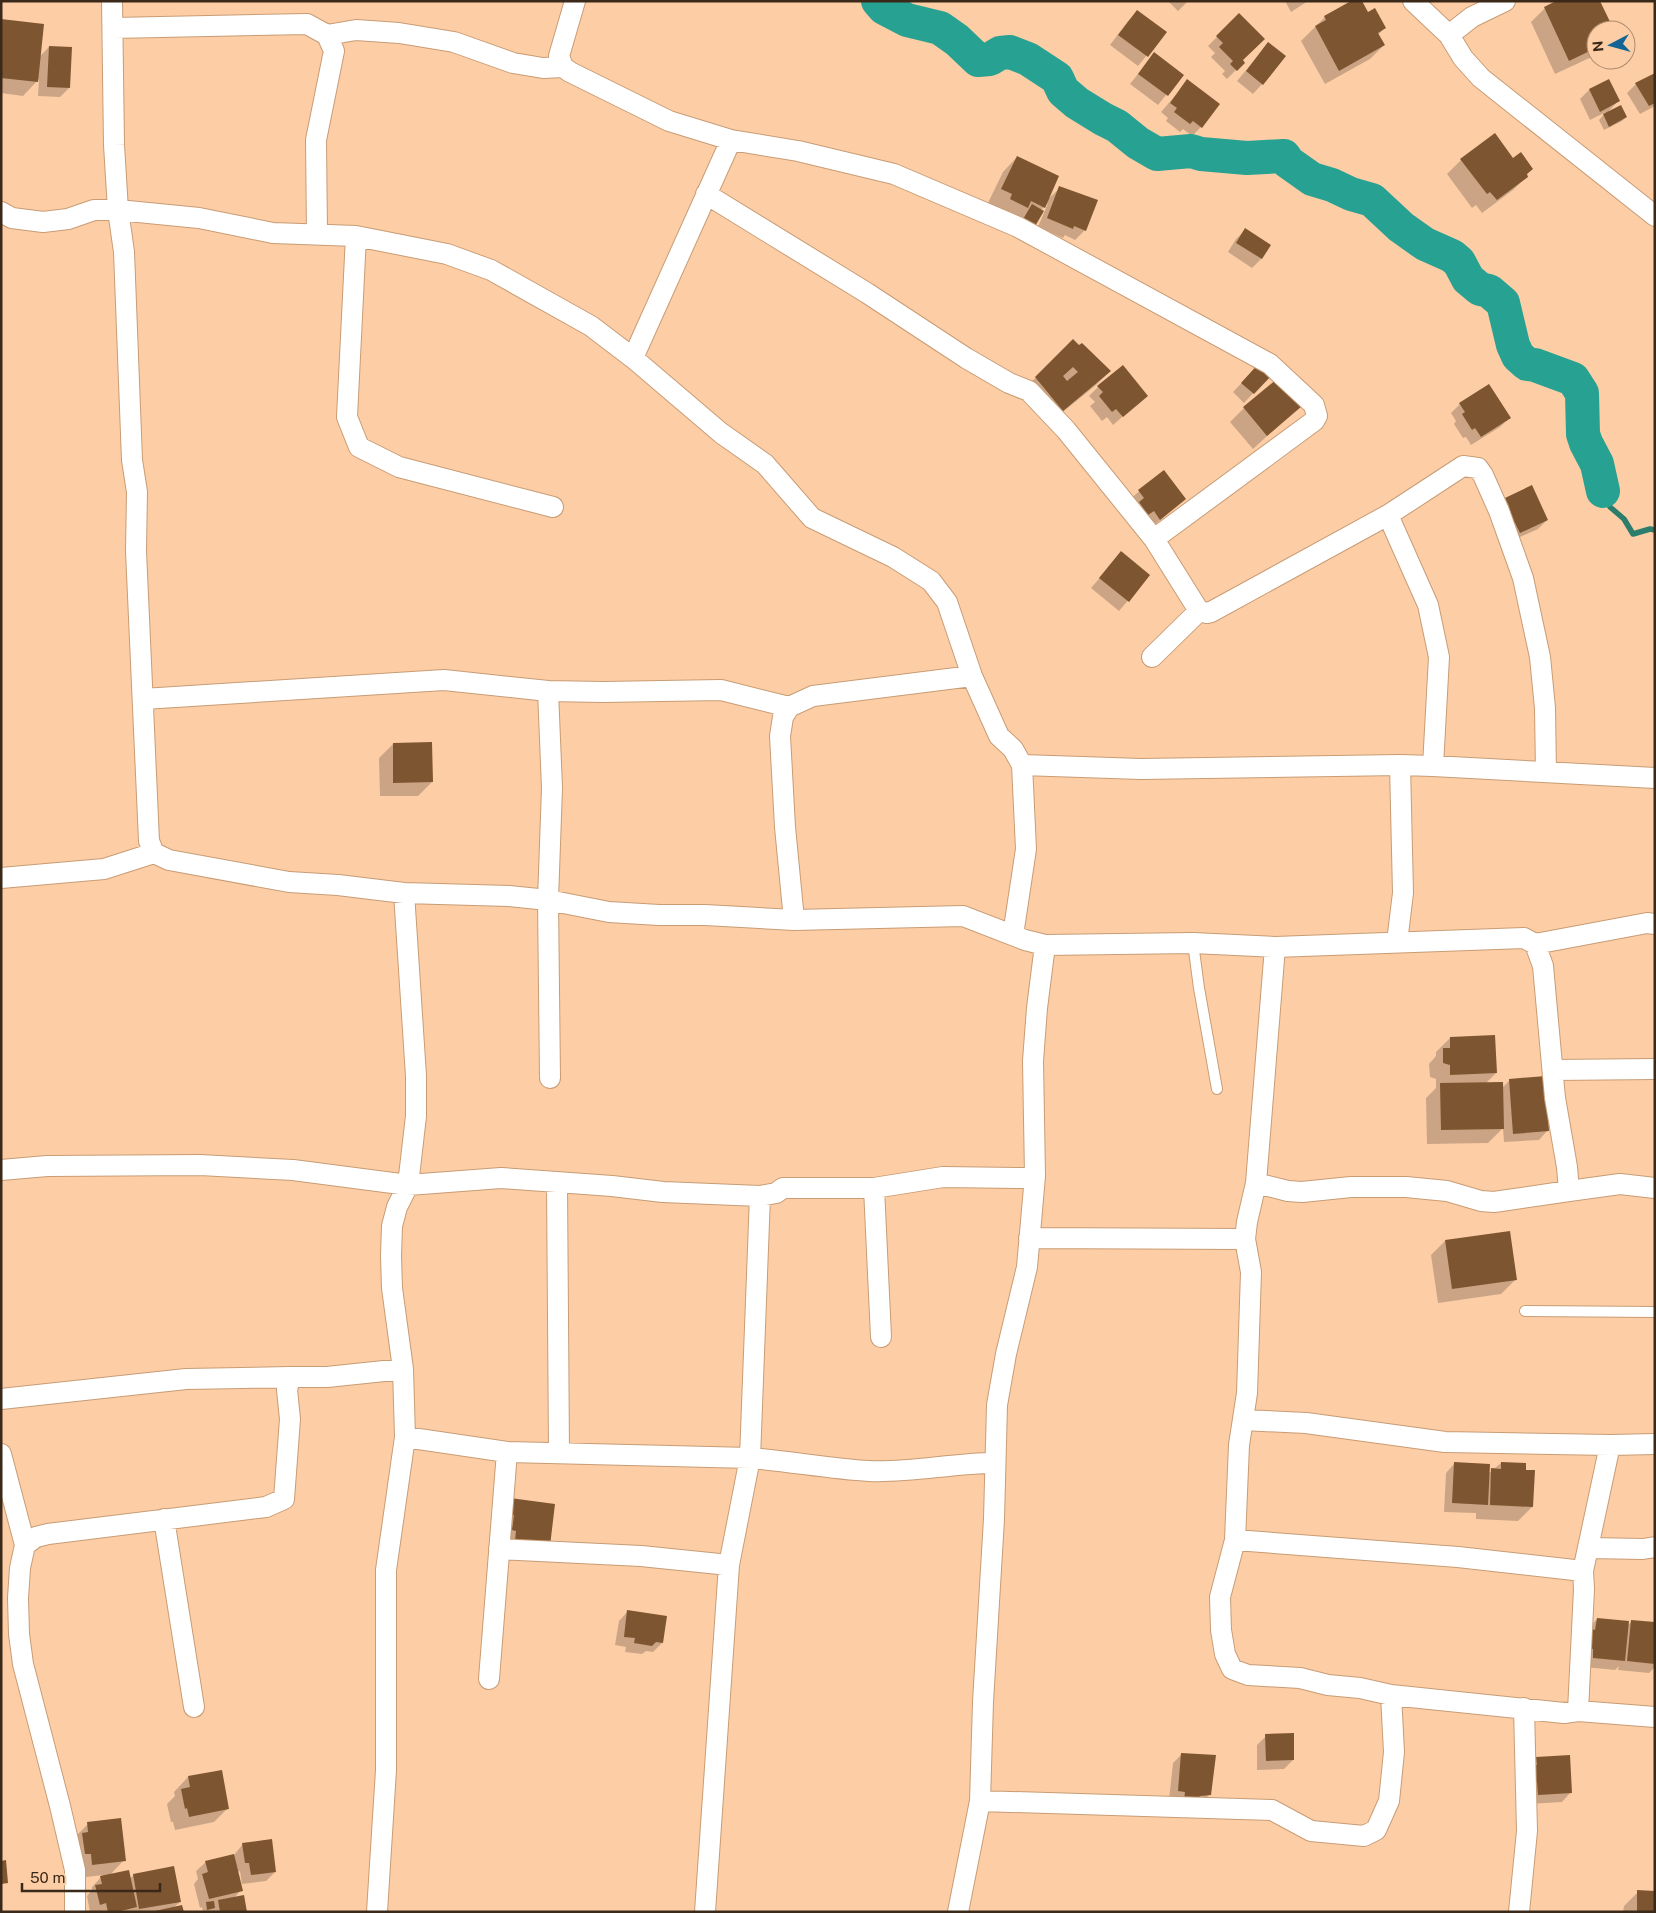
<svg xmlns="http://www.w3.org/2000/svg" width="1656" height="1913" font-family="'Public Sans',sans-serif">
<rect width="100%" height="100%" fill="#fdcea6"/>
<!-- shadow -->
<path fill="#0003" d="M1168 1H1188L1178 11Z
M1285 1H1308L1291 12Z
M1545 8 1612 30H1596V55L1555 74 1531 22Z
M1137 12 1165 33 1138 66 1110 45 1128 21Z
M1368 14 1384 28 1378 35 1384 45 1370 59 1325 84 1301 41 1325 17Z
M1239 15 1241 60 1243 63 1227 79 1222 74 1225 71 1211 57 1215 53 1208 46Z
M1 20 39 57 49 47 69 88 60 97 38 96 39 79 23 96 1 93Z
M1268 44 1262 84 1253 94 1237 81Z
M1154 54 1182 75 1158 105 1130 84Z
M1655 74V106L1640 114 1627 93 1636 84Z
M1608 80 1618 101 1607 113 1626 117 1622 121 1604 130 1599 120 1606 112 1590 120 1580 99 1589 90Z
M1188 81 1201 127 1192 136 1183 129 1180 132 1166 121 1168 118 1161 112Z
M1017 157 1047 200 1060 188 1085 230 1075 240 1065 235 1063 238 1038 227 1048 203 1041 210 1033 227 1018 216 1013 221 988 203 1003 172Z
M1513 159 1527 176 1513 190 1482 213 1476 205 1472 208 1447 174 1461 160Z
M1245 230 1269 246 1261 259 1252 268 1228 252 1236 239Z
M1073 341 1110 371 1096 385 1048 424 1021 392Z
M1251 373 1271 374 1244 403 1233 392Z
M1098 387 1146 396 1113 425 1107 417 1102 421 1090 406 1095 402 1089 396Z
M1460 404 1509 418 1500 427 1471 445 1466 437 1463 438 1454 424 1456 421 1451 413Z
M1300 406 1253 449 1230 422 1244 408Z
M1163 471 1185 499 1151 528 1129 500Z
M1505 499 1547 520 1538 529 1511 541 1496 508Z
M1121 553 1149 576 1119 611 1091 588Z
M393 744 432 782 418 796H380L379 758Z
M1450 1038 1496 1073 1486 1083 1502 1088 1510 1080 1548 1130 1539 1140 1504 1142 1503 1128 1488 1143 1427 1144 1426 1098 1436 1088V1079L1430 1077 1429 1064 1436 1056V1052Z
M1445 1241 1516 1279 1501 1294 1438 1303 1431 1255Z
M1455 1463 1489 1473 1501 1463 1532 1507 1518 1521 1476 1519V1513L1444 1512 1446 1473Z
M554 1505 501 1555 497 1514Z
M628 1611 666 1617 662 1643 653 1652 646 1651 642 1654 625 1652 626 1647 615 1645 619 1621Z
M1597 1619 1627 1626 1632 1621 1655 1624V1667L1649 1673 1618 1670 1619 1666 1615 1670 1584 1667 1588 1628Z
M1266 1736 1293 1760 1284 1769 1257 1770V1745Z
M1182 1754 1210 1794 1200 1804 1169 1800 1173 1763Z
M1537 1758 1571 1792 1562 1802 1529 1804 1528 1768Z
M188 1777 228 1808 214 1822 175 1830 173 1822H171L167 1804 175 1796 174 1792Z
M88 1824 124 1860 109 1876 129 1879 134 1875 180 1902 173 1908 183 1912H122L123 1909 111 1912H90L87 1896 92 1890V1887L103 1875 78 1878 74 1838Z
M243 1844 275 1872 266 1881 242 1884 240 1871 237 1872 241 1890 234 1898 246 1912H203L202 1907 200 1908 194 1884 198 1879 196 1871 206 1862 234 1855Z
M1638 1892 1655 1912H1623L1624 1906Z"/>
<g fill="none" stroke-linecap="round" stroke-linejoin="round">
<!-- stream -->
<path stroke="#2d7d6d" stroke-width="5.5" d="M1603 491 1610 507 1624 519 1633 534 1650 529 1655 530"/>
<!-- river -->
<path stroke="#27a191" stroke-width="34" d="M878 1 884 8 907 20 940 28 957 40 978 60 990 59 1000 53 1010 52 1028 59 1057 78 1063 91 1077 103 1103 119 1117 126 1138 143 1157 154 1191 151 1201 154 1247 158 1284 156 1288 162 1312 179 1332 185 1351 194 1372 200 1401 227 1425 244 1452 256 1459 262 1468 279 1480 289 1489 291 1503 303 1513 345 1518 356 1527 364 1535 365 1573 379 1582 393 1583 434 1586 443 1597 464 1603 491"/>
</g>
<!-- building -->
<path fill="#7d5530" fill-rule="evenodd" d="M1351 1H1362L1368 12 1375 8 1386 28 1378 33 1385 45 1339 71 1315 26 1326 20 1324 16Z
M1556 1H1600L1614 30H1596V48L1569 61 1544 7Z
M1137 10 1167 32 1148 57 1118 35Z
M1239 13 1265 39 1243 60 1245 63 1237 71 1230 64 1233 61 1219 47 1223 43 1216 36Z
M1 19 44 24 38 82 1 78Z
M1268 42 1286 56 1263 85 1246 71Z
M49 46 72 47 70 88 47 87Z
M1154 52 1184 75 1168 96 1138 74Z
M1655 73V103L1649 106 1635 83Z
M1187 79 1220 104 1202 128 1193 121 1190 124 1174 112 1177 108 1170 103Z
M1609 79 1620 101 1600 112 1589 89Z
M1621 105 1627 117 1609 127 1603 114Z
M1495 133 1513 158 1521 152 1533 169 1527 174 1528 177 1497 200 1490 192 1487 194 1460 159Z
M1017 156 1059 176 1045 208 1031 201 1028 208 1010 199 1012 194 1001 189Z
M1059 186 1098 200 1086 231 1074 226 1073 229 1047 218Z
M1032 204 1044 211 1034 228 1022 221Z
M1245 228 1271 245 1262 259 1236 243Z
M1073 339 1079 345 1082 343 1111 371 1063 411 1035 377ZM1073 367 1078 372 1067 381 1063 376Z
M1260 362 1273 374 1254 394 1241 383Z
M1123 365 1148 396 1123 417 1116 409 1112 412 1099 396 1103 392 1097 386Z
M1278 378 1302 406 1267 436 1243 407Z
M1489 384 1511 418 1481 437 1475 428 1472 430 1462 414 1465 412 1459 403Z
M1164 470 1186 499 1160 520 1154 511 1148 515 1139 502 1144 498 1138 490Z
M1532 485 1548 520 1520 533 1515 523 1511 524 1504 508 1509 506 1505 498Z
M1121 551 1150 575 1129 602 1099 578Z
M432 742 433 782 393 783V743Z
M1495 1035 1497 1073 1450 1075V1065L1443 1063V1048H1450V1037Z
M1546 1076 1549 1131 1513 1134 1509 1079Z
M1503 1082 1504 1129 1441 1130 1440 1083Z
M1510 1231 1517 1280 1452 1289 1445 1240Z
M1454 1462 1490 1464 1488 1505 1452 1503Z
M1501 1462 1526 1463V1470H1535L1533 1507 1490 1505 1491 1468 1501 1469Z
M510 1498 555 1504 550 1546 515 1541 516 1531 512 1530 514 1515 511 1514Z
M627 1610 667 1616 663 1643 656 1642 652 1646 634 1643 635 1638 624 1637Z
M1597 1618 1629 1621 1625 1661 1593 1658V1649L1589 1648 1591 1629 1595 1630Z
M1631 1620 1655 1622V1664L1627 1661Z
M1294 1733V1760L1266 1761 1265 1734Z
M1181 1753 1216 1755 1211 1795 1200 1796 1196 1802 1184 1800 1185 1792 1178 1791Z
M1570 1755 1572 1793 1538 1795 1537 1782 1531 1783 1530 1765H1537L1536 1757Z
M222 1770 229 1809 189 1817 187 1808 185 1809 181 1789 190 1787 188 1776Z
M121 1818 126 1861 92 1865 91 1854H85L82 1833 88 1832 87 1822Z
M272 1839 276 1872 251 1875 249 1863H245L242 1843Z
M234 1854 243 1891 209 1899 202 1874 208 1872 205 1861Z
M6 1860 8 1883 1 1884V1861Z
M174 1866 181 1902 139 1909 133 1874Z
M129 1870 137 1907 117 1912H108L106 1903 100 1905 95 1885 102 1884 100 1876Z
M1637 1890 1655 1891V1912H1637Z
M244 1895 247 1912H220L218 1900Z
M214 1901 215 1908 207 1910 206 1902Z
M182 1905 184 1912H155V1911Z"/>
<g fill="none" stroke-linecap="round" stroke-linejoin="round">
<!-- lane casing -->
<g stroke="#c89c75" stroke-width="12">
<path id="lane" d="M1193 943 1199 988 1217 1089
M1525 1311 1655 1312"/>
</g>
<!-- street casing -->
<g stroke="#c89c75" stroke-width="22">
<path id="street" d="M112 1 114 145 118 210 124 252 132 460 137 492 136 551 149 841 154 853 169 860 289 882 338 885 404 893 416 1076V1116L408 1185 397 1207 392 1226 391 1256 392 1288 403 1369 405 1437 386 1570V1770L377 1912
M575 1 559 56 563 67 570 72 669 121 731 140 798 151 894 174 1018 227 1270 364 1314 405 1317 416 1314 421 1154 539
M1413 1 1449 35 1472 17 1505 1
M113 28 307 24 327 35 334 51 316 140 317 234
M327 35 356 30 399 33 454 42 513 63 543 68 563 67
M1449 35 1463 58 1481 78 1655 216
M706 194 867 293 966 358 1009 383 1029 391 1066 430 1154 539 1199 611 1207 613 1211 612 1388 515 1463 466 1478 468 1483 475 1499 511 1523 578 1540 657 1545 708 1546 772
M1 212 12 218 43 222 68 219 94 210H118L199 218 273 233 356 236 447 254 491 270 591 326 633 358 721 433 765 464 812 518 893 557 931 581 947 602 972 676 999 736 1013 749 1022 765 1026 849 1013 935
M356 236 347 417 359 447 399 467 553 507
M633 358 731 140
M1388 515 1428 605 1439 657 1433 766
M1152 657 1199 611
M143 699 444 680 548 691
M1022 765 1141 769 1400 765 1403 893 1397 942
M1400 765 1433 766 1655 778
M1 878 104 869 154 853
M404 893 509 896 548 900 609 912 659 915H705L794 920 963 916 1025 940 1045 945 1193 943 1275 947 1524 938 1535 944 1543 966 1555 1098 1567 1167 1569 1191 1620 1184 1655 1188
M794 920 785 827 780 736 783 717 789 707 813 696 972 676
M1535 944 1647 923 1655 924
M1275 947 1256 1183 1247 1222 1245 1239 1251 1272 1247 1393 1239 1445 1235 1540 1220 1597 1221 1630 1225 1654 1232 1669 1248 1675 1300 1678 1328 1685 1360 1688 1391 1695 1564 1713 1578 1711 1584 1589 1583 1571 1610 1445
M1553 1070 1655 1069
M550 1078 548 900 552 788 548 691 603 692 721 690 789 707
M1 1170 47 1166 200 1165 293 1170 408 1185 501 1178 612 1186 663 1192 760 1196 776 1193 783 1188H874L943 1177 1024 1178 1035 1176 1033 1061 1037 1008 1045 945
M557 1182 559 1452
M1256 1183 1288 1191 1302 1192 1351 1187H1406L1447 1191 1481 1201 1494 1202 1569 1191
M874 1188 881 1337
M760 1196 750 1458C790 1461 829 1469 869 1471 911 1473 952 1463 995 1463
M1029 1238 1245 1239
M1 1399 186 1379 290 1377
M1243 1420 1306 1423 1445 1442 1610 1445 1655 1444
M405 1437 507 1452 750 1458 729 1565 705 1912
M1 1454 25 1545 20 1568 18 1598 19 1634 23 1664 60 1806 75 1870V1912
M164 1519 194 1707
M1235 1540 1458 1557 1583 1571
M25 1545 36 1537 48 1534 266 1507 284 1499 290 1419 287 1390 290 1377H327L403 1369
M1589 1548 1643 1549 1655 1547
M499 1549 641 1556 729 1565
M489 1679 507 1452
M1578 1711 1655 1717
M980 1801 1272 1810 1311 1831 1364 1836 1376 1830 1389 1801 1394 1752 1391 1695
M958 1912 980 1801 983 1702 994 1519 997 1405 1006 1354 1027 1267 1035 1176
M1519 1912 1527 1831 1524 1708"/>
</g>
<!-- lane -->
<use href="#lane" stroke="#fff" stroke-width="10"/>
<!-- street -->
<use href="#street" stroke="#fff" stroke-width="20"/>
</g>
<!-- border -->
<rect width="1656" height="1913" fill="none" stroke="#3a2818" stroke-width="5"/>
<!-- north arrow -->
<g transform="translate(1611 45) rotate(264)"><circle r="24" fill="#fdcea6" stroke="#af8c6d"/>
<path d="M0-4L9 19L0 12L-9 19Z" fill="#136596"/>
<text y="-8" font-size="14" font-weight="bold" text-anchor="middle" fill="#3a2818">N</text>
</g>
<!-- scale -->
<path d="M22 1883v8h138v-8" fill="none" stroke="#3a2818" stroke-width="2.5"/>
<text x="30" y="1883" font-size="15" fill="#3a2818" stroke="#fdcea6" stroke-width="4" paint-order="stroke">50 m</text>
</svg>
